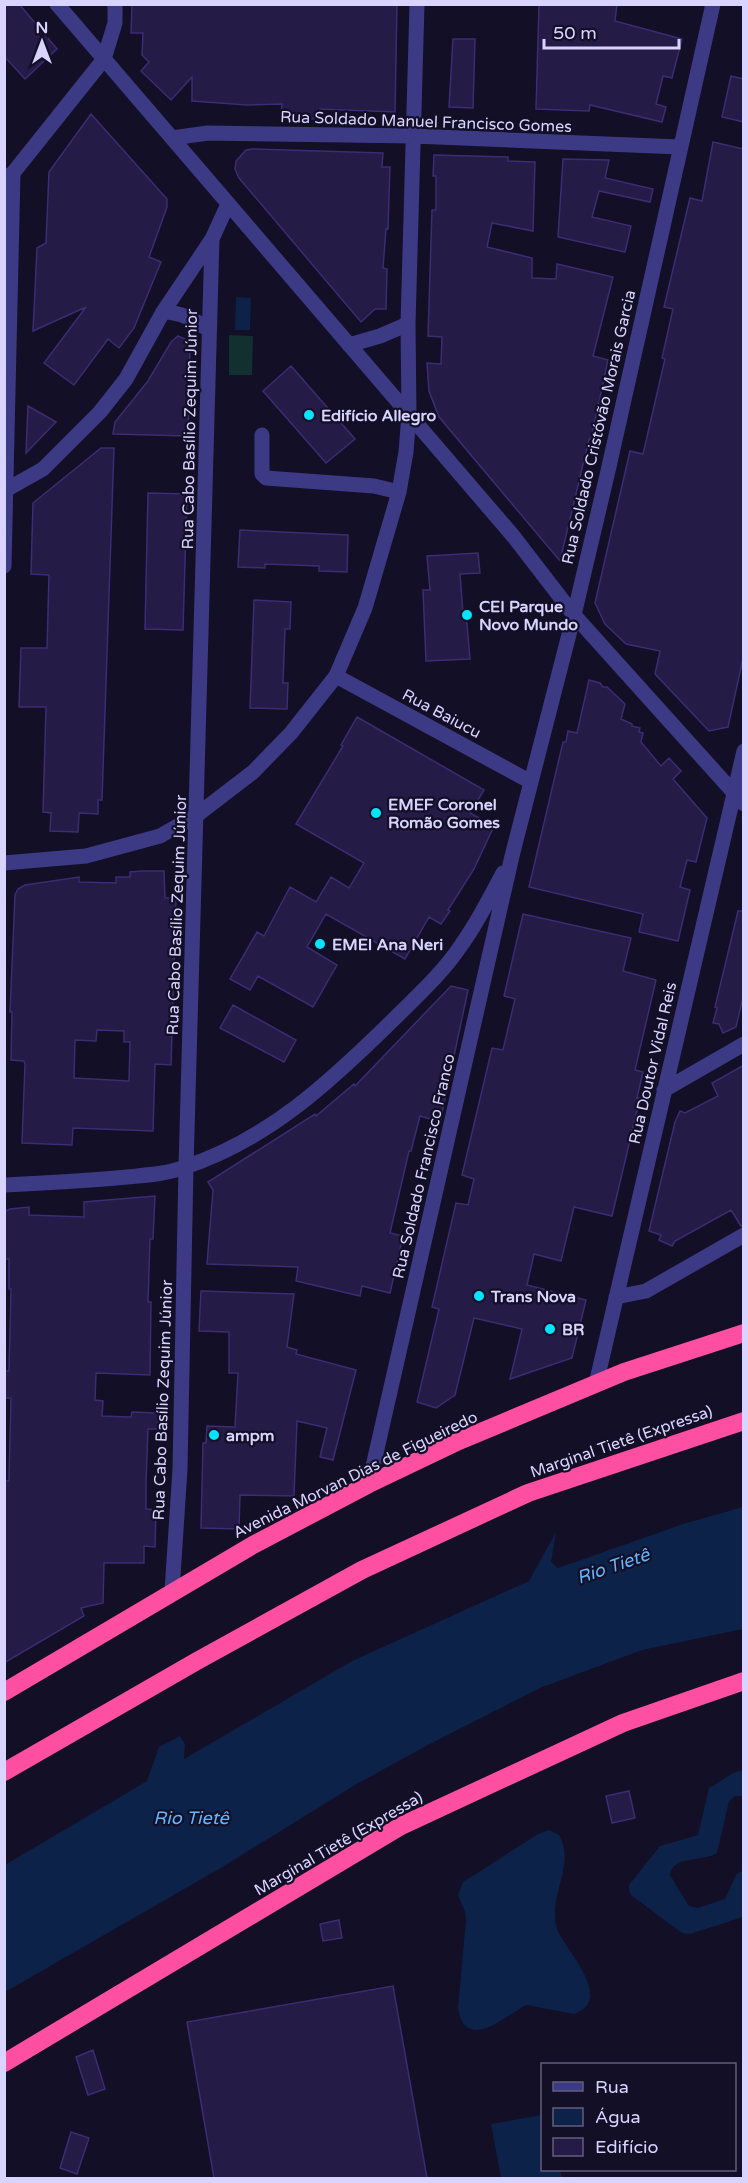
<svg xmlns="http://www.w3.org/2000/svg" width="748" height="2183" font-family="'Varela Round',sans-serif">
<rect width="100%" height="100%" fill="#130f26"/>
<!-- green -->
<path fill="#12302f" d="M229 335 253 336 252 375H229Z"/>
<!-- water -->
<path fill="#0c2248" d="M236 297 251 298 250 330H235Z
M743 1507V1629L642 1650 540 1688 426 1746 355 1785 219 1869 5 1992V1865L147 1781 159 1747 180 1736 185 1744 184 1759 352 1661 529 1581 556 1532 551 1562 558 1568 683 1524Z
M740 1771 743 1772V1796H735L729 1801 717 1853C703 1862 673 1855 670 1875L689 1906 698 1908 725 1899 736 1875 743 1870V1917L690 1934 682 1933 632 1896 629 1891V1885L660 1846 698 1835 709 1788 733 1773Z
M549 1830 559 1835C577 1865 545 1900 558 1931 567 1952 615 2000 574 2014L526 2005C507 2015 465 2054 458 2008L466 1920 465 1912 458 1895 463 1882 538 1834Z
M542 2115V2170H560L562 2178H501L491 2124Z"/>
<!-- building -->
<path fill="#241b47" stroke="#3b2d73" stroke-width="1.5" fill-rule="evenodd" d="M4 4H19L57 49 25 79 4 56Z
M132 4H397L395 112 320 109V119L281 118 282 104 247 105 192 101V77L171 100 141 71 149 62 142 55 143 33H131Z
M539 4H617L615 21 682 39 672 78 663 76 656 104 666 107 662 122 590 105 589 111 536 109Z
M453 39H475L473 108 449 107Z
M731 76 744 79V122L722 117Z
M91 114 167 199V207L149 257 161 262 134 328 119 348 108 339 74 385 44 363 86 307 33 331 37 248 46 243 49 172Z
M713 142 744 149V654L728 727 709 731 655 674 660 651 626 644 605 624 595 603 630 451 643 454 665 359 662 358 673 309 664 307 690 198 702 201Z
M252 149 383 153 382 167H390L388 229H386L383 268 387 269 386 309H375L361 322 239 178 235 169 236 161 246 150Z
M434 155 508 157V161L535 162 533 231 492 223 487 247 532 258V278L556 279 557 264 613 277 593 356 608 360 591 439H589L560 561 439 417 429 391 427 363 441 364 442 337 428 336 432 210H436V176H433Z
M563 159 609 160 605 178 653 189 650 202 599 191 592 217 631 226 625 252 558 237Z
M178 336 187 340 190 346 188 436 113 434 115 422 148 381 171 342Z
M291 366 355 439 326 463 263 391Z
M28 406 56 422 26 453Z
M101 448H114L102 800H98V814L79 813 78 832 50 831 51 813 43 812 46 707H19L21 648H47L49 575 31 574 33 503Z
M148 493 187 494 183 630 145 629Z
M240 530 348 535 347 572 319 571V566L265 564V568L238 567Z
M478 553 480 573 460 574 463 613H466L470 659 426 661 423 590H430L427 556Z
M254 600 291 602 290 629H285L283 683H288L287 709 250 708Z
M589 680 600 683 603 687H607L625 704 621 719 632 724V726L640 728 639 732 643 733 641 742 661 766 669 758 681 771 673 779 707 818 696 862 687 860 680 887 690 890 678 941 639 932 643 914 529 887 563 742H566L568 731 577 733Z
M357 717 484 790 470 813 494 826 474 869 448 910 450 911 441 924 429 917 405 959 326 914 307 947 337 965 313 1007 258 976 250 990 230 979 257 932 264 936 290 887 316 902 331 877 349 888 364 863 296 824 343 746 341 745Z
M142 871H164L165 898H176L171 1065 155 1064 153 1131 73 1128 72 1145 22 1143 25 1064 24 1061 11 1060 12 1012H10L15 895 18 889 25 885 79 877V882L116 883V877H130V872ZM97 1030 124 1031V1042H130L129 1081 74 1078 75 1040 96 1041Z
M738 911H744V993L736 1027 723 1033 719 1024 713 1023 717 1008 715 1007Z
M523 914 631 938 623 971 656 980 635 1070 643 1072 637 1098H640L612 1216 574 1207 561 1261 534 1254 527 1285 586 1300 572 1358 510 1379 522 1329 474 1318 455 1395 436 1408 417 1402 439 1309 432 1307 456 1203 468 1205 474 1179 462 1175 492 1048 503 1050 515 999 504 996Z
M451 986 468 990 440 1122 420 1116 411 1151H409L390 1233 403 1236 390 1293 362 1286 360 1296 296 1281 298 1267 207 1264 213 1190 208 1182 315 1114 316 1116 354 1084 355 1086Z
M233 1005 296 1040 284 1062 220 1028Z
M744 1065V1225L741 1226 731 1210 675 1241 672 1246 659 1240 661 1235 649 1231 675 1122 680 1111 685 1113 718 1096 712 1083Z
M155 1196 153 1239H150L148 1302H151L150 1375 96 1373 95 1400 103 1401 102 1416 131 1417 132 1412 158 1413V1429H148L146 1483V1509L156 1510 155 1547 144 1546V1563H104L103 1603 81 1608 84 1616 4 1663V1481H9L11 1398H4V1371H9L11 1289H9V1259H4V1212L10 1209 29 1207V1215L84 1217V1202Z
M201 1291 294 1294 287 1347 297 1350 296 1354 356 1370 333 1460 320 1457 327 1428 297 1421 294 1496 240 1495 239 1529 201 1528 203 1443H206L207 1426 235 1427 238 1373H229V1332L199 1331Z
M629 1791 635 1818 612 1823 606 1796Z
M339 1920 342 1938 323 1941 320 1924Z
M393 1986 427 2178H214L187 2022Z
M93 2050 105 2089 88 2095 76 2057Z
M71 2132 89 2138 77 2174 60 2168Z"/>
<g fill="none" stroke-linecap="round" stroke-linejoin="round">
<!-- minor -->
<path stroke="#3d3a85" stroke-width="15" d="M57 4 514 537 574 615 744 804
M172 138 208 133 414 136 680 147
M4 178 13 173 104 59 115 23V4
M163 312C181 312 195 320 209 330
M349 345 380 336 408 324
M262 435V474L266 478 374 486 399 492
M4 491 43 469 100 412 126 379 163 312 212 239 228 204
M4 566 13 173
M336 676 531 782
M4 863 86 856 160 836 197 815 253 772 291 733 336 676 365 608 399 492 406 452 409 414 408 324 417 4
M664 1090 744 1044
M4 1185C45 1183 86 1181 127 1177 147 1175 167 1174 185 1167 268 1140 331 1081 392 1021 416 997 443 973 462 944 478 922 490 897 503 873
M616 1297 646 1291 744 1235
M596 1384 744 751
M369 1484 512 856 574 615 608 471 713 4
M172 1591 180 1469 186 1167 212 239"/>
<!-- highway -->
<path stroke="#ff4fa3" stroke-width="18" d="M4 1692 253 1545 369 1484 459 1441 624 1372 744 1333
M4 1772 197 1661 362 1570 528 1493 744 1421
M4 2063 401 1826 623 1723 744 1681"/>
</g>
<!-- markers -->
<g fill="#00e5ff" stroke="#130f26" stroke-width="2">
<circle cx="309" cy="415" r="6"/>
<circle cx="467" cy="615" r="6"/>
<circle cx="376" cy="813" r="6"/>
<circle cx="320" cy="944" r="6"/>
<circle cx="479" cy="1296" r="6"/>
<circle cx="550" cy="1329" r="6"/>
<circle cx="214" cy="1435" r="6"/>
</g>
<g text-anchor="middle" stroke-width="4.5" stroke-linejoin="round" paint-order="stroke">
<!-- street labels -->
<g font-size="16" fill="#d9d4ff" stroke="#130f26">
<text transform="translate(426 121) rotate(2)" y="6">Rua Soldado Manuel Francisco Gomes</text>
<text transform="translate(598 427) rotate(-77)" y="6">Rua Soldado Cristóvão Morais Garcia</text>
<text transform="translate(189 429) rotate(-89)" y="6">Rua Cabo Basílio Zequim Júnior</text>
<text transform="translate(442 713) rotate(28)" y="6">Rua Baiucu</text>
<text transform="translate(176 915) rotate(-88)" y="6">Rua Cabo Basílio Zequim Júnior</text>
<text transform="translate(652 1063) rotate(-77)" y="6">Rua Doutor Vidal Reis</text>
<text transform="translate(423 1166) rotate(-77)" y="6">Rua Soldado Francisco Franco</text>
<text transform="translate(162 1400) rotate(-88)" y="6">Rua Cabo Basílio Zequim Júnior</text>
<text transform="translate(621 1441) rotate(-19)" y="6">Marginal Tietê (Expressa)</text>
<text transform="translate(355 1474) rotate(-26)" y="6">Avenida Morvan Dias de Figueiredo</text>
<text transform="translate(338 1843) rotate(-30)" y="6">Marginal Tietê (Expressa)</text>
</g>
<!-- poi labels -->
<g font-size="16" font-weight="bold" fill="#d9d4ff" stroke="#130f26" text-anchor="start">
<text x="321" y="421">Edifício Allegro</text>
<text x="479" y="612">CEI Parque<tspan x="479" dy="18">Novo Mundo</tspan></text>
<text x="388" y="810">EMEF Coronel<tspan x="388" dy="18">Romão Gomes</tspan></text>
<text x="332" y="950">EMEI Ana Neri</text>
<text x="491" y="1302">Trans Nova</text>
<text x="562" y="1335">BR</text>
<text x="226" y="1441">ampm</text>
</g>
<!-- water labels -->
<g font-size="18" font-style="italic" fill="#62b6ff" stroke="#130f26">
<text transform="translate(613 1566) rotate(-19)" y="6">Rio Tietê</text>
<text x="191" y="1824">Rio Tietê</text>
</g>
</g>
<!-- border -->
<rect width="748" height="2183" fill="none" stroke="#d9d4ff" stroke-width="12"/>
<!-- legend -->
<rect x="541" y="2063" width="195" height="108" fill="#130f26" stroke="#625e7d" stroke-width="1.5"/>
<rect x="553" y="2082" width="30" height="9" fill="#3d3a85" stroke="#625e7d" stroke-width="1.5"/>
<text x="595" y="2093" font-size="18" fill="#d9d4ff">Rua</text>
<rect x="553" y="2108" width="30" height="18" fill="#0c2248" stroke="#625e7d" stroke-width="1.5"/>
<text x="595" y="2123" font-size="18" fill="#d9d4ff">Água</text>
<rect x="553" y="2138" width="30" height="18" fill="#241b47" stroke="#625e7d" stroke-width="1.5"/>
<text x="595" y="2153" font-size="18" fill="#d9d4ff">Edifício</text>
<!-- north arrow -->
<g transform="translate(42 42)" stroke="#130f26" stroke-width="4.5" paint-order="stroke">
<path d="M0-4.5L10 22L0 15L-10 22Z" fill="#d9d4ff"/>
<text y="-9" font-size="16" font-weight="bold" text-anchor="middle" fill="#d9d4ff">N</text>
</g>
<!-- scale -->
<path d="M544 39v9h135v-9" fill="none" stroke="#d9d4ff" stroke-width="3"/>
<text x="553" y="39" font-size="18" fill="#d9d4ff" stroke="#130f26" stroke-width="4.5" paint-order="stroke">50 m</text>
</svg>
